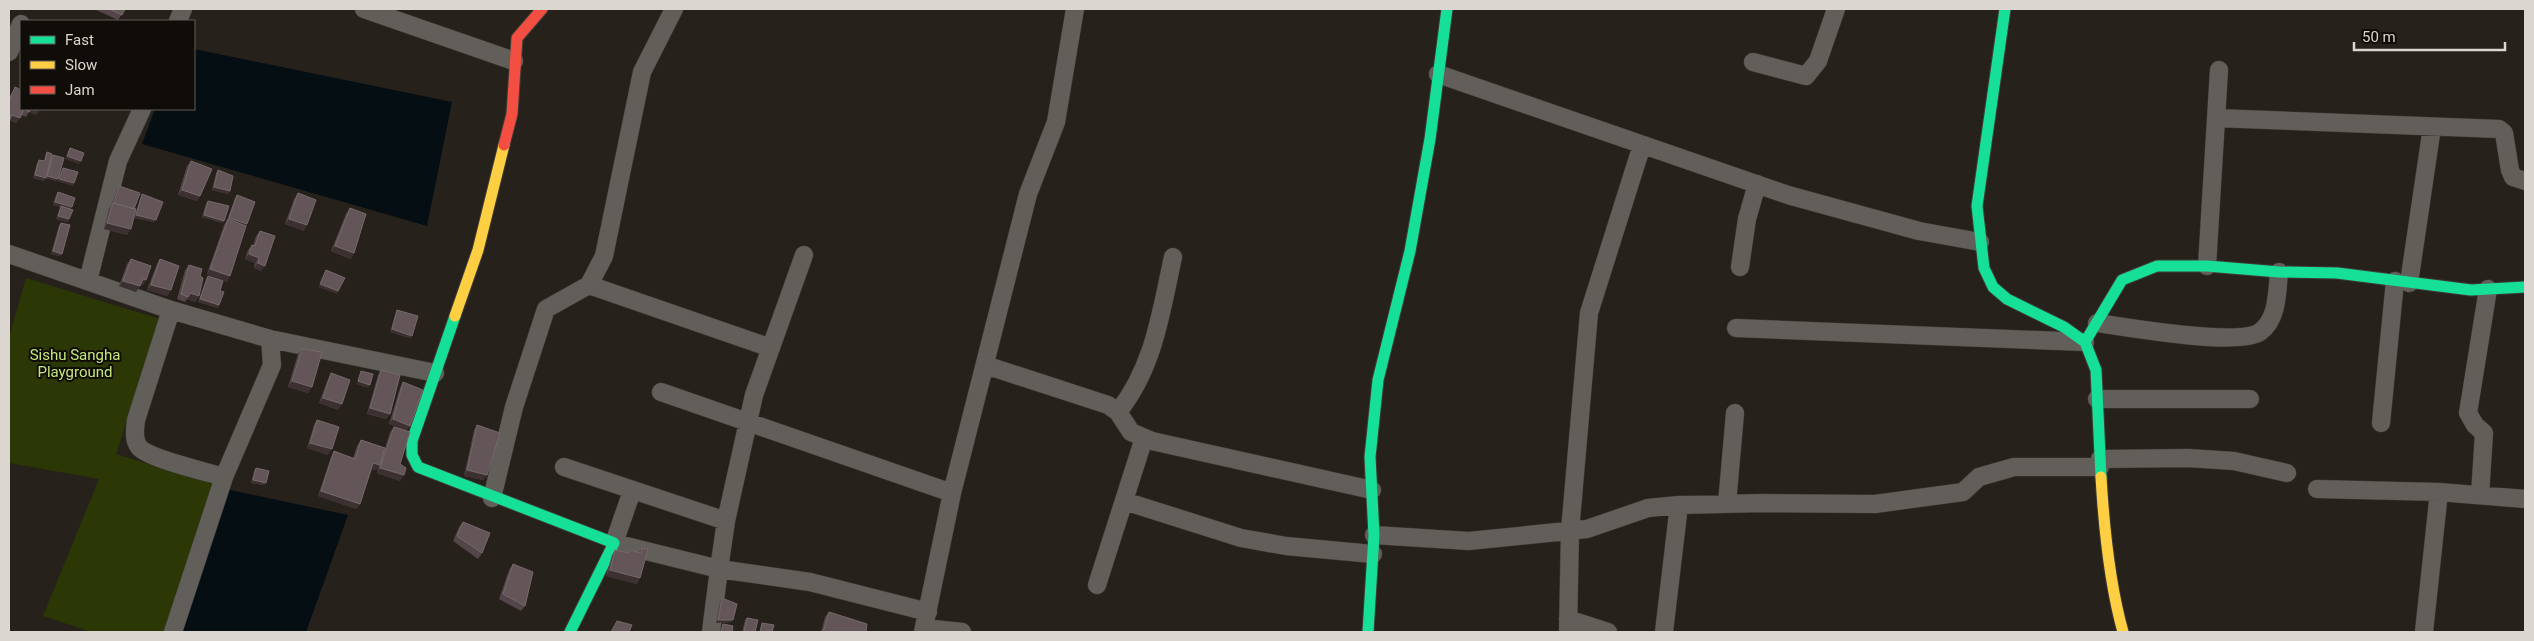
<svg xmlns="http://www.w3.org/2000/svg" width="2534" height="641" font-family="Roboto,sans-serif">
<rect width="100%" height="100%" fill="#26211b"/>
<!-- green -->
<path fill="#2b3704" d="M26 278 160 319 116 454 214 484 165 632H91L43 616 99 479 9 463V337Z"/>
<!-- water -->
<path fill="#050f13" d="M194 49 452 102 427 226 142 144 155 109H194Z
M230 490 348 515 306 632H181Z"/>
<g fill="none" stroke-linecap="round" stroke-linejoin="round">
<!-- street casing -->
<g stroke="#3f3c37" stroke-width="19">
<path id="street" d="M364 9 514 61
M178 21 183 9
M9 52 21 24
M1753 62 1806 76 1818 61 1836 9
M1438 74 1788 195 1919 231 1980 242
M2216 118 2499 129 2504 133 2510 170 2513 177 2525 181
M9 254 171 310 270 339 435 373
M804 255 754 395 726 521 719 569 810 582 928 612
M2207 266 2219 70
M1740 267 1747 219 1757 184
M88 281 118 161 142 109
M2409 283 2432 127
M589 285 771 348
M171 310 136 420C135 429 133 439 139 447 147 458 207 472 224 477L173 632
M2097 323C2126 327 2237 347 2260 332 2278 319 2277 292 2279 272
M1736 328 2085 342
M985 365 1108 405 1118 412 1131 432 1152 441 1372 490
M661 392 952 493
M2097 399H2250
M1118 412C1154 367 1161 312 1173 257
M2381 423 2395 281
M2100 459 2188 458 2234 461 2287 473
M564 467 726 521
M224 477 272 365 270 339
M2317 489 2439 492 2424 632
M632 491 614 543 719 569 711 632
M2439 492 2525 499
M2480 495 2484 433 2475 425 2468 413 2488 289
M492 498 514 407 546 309 589 285 604 256 642 72 674 9
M1124 501 1241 538 1286 546 1373 554
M1727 504 1735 413
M1374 535 1469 541 1587 529 1648 508 1679 505 1763 503 1875 504 1963 492 1979 477 2014 467H2100
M1097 585 1144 438
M1568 619 1608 632
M924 628 962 632
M923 632 952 493 1028 194 1056 122 1075 9
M1568 632 1570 531 1589 313 1642 145
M1664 632 1679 505"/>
</g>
<!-- fast casing -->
<g stroke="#3f3c37" stroke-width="13">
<path id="fast" d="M2005 9 1977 206 1984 268 1993 287 2007 299 2064 327 2085 342 2096 370 2101 477
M455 316 412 441V455L418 467 614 543 570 632
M2085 342 2122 280 2157 266H2207L2279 272 2337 273 2471 290 2525 287
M1368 632 1374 535 1370 457 1378 380 1410 251 1430 139 1447 9"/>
</g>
<!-- slow casing -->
<g stroke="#3f3c37" stroke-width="13">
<path id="slow" d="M455 316 478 250 504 145
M2101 477C2104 528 2109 582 2123 632"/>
</g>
<!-- jam casing -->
<g stroke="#3f3c37" stroke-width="13">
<path id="jam" d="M504 145 512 114 517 38 542 9"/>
</g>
<!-- street -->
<use href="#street" stroke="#625e59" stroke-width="18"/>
<!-- fast -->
<use href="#fast" stroke="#16e098" stroke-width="11"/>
<!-- slow -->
<use href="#slow" stroke="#ffcf43" stroke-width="11"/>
<!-- jam -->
<use href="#jam" stroke="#f24e42" stroke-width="11"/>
</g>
<!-- wall -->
<path fill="#54454a" d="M94 9H125L118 20Z
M15 87 40 109 36 115 29 112 26 117 21 115 16 123 9 120V121V98Z
M47 152 51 158 53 155 56 181 45 178 44 181 33 178 37 163 39 160 44 161 45 155Z
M191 161 200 196 197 201 178 195 187 166Z
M218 170 228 194 212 190 216 173Z
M119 186 134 209 127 235 104 229 109 208 112 204 117 189Z
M58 192 71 209 69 219 68 222 56 219 61 207 53 205 56 195Z
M298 193 304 231 285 224 294 199Z
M142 194 154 222 134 218Z
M237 195 247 224 227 282 207 274 224 225 227 220 235 198Z
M208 201 222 223 202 217 206 204Z
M350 208 354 253 350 259 331 251 346 214Z
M61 223 62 254 60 256 51 254 59 225Z
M260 231 261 271 254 268 255 263 245 259 248 250 252 245 253 246 256 236Z
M131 259 143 285 141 284 136 292 119 286 127 264Z
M160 259 171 290 167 296 147 290 157 264Z
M189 265 200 276 199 296 195 302 187 299 185 302 177 299 185 270Z
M208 276 220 291 219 305 218 308 198 302 206 279Z
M397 310 412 336 410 338 390 332 396 312Z
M302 349 312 387 308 393 288 387 298 354Z
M381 370 390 414 386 419 367 414 378 375Z
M331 373 338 410 319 403 328 379Z
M403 382 410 426 406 431 389 424 400 388Z
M317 420 328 455 307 448 314 425Z
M477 425 487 475 483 480 464 476 474 430Z
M394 427 400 464V481L377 473 379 466 376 470 372 469 360 504 356 509 318 496 331 457 334 451 353 458 357 446 361 440 385 448 390 432Z
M256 468 264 485 251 483 254 471Z
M463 522 482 553 478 559 453 541 459 527Z
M642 548 637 584 606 576 612 555 615 550 628 553 630 550 639 552Z
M513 564 525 606 521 611 499 599 509 570Z
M722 598 731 622 716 623 720 601Z
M829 612 866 632H821L825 617Z
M747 618 755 632H742L745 620Z"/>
<!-- shaded-wall -->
<path fill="#3c3031" d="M30 109H37L40 110 36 115 29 112Z
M12 115 20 118 16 123 9 120Z
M67 156 81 161 79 164 65 159Z
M35 175 46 178 44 181 33 178Z
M47 176 58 179 56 181 45 178Z
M59 179 74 183 73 186 57 181Z
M214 187 230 191 228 194 212 190Z
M182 190 200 196 197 201 178 195Z
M55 202 72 207 70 210 53 205Z
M136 215 156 220 154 222 134 218Z
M204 215 224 221 222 223 202 217Z
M58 216 69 219 68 222 56 219Z
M229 218 247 224 246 227 227 220Z
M289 219 307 225 304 231 285 224Z
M107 223 131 229 127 235 104 229Z
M335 246 354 253 350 259 331 251Z
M53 251 62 254 60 256 51 254Z
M249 254 259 258 255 263 245 259Z
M258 263 265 266 261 271 254 268Z
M210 269 230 276 227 282 207 274Z
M143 279 146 280 143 285 139 284Z
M123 281 140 286 136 292 119 286Z
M320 284 338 291 337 294 318 287Z
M151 285 171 290 167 296 147 290Z
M190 293 199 296 195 302 187 299Z
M200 299 219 305 218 308 198 302Z
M392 329 412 336 410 338 390 332Z
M292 381 312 387 308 393 288 387Z
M358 381 370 385 368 388 356 384Z
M323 398 342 404 338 410 319 403Z
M370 408 390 414 386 419 367 414Z
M393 419 410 426 406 431 389 424Z
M310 443 332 449 328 455 307 448Z
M373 463 380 465 376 470 370 468Z
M380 468 404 475 400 481 377 473Z
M467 470 487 475 483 480 464 476Z
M253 480 266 483 264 485 251 483Z
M321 491 360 504 356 509 318 496Z
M610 570 640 578 637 584 606 576Z
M718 620H733L731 622 716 623Z"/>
<!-- building -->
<path fill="#635558" stroke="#76696b" d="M109 9H125L122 15Z
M15 87 21 90V109H31L29 112 24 109 20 118 12 115 9 121V101Z
M70 148 84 153 81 161 67 156Z
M47 152 52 154 46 178 35 175 39 160 45 161Z
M53 155 64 158 58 179 47 176Z
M191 161 212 169 200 196 182 190Z
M63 168 78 172 74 183 59 179Z
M218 170 233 176 230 191 214 187Z
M119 186 140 193 134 209 114 203Z
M58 192 75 198 72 207 55 202Z
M298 193 316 200 307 225 289 219Z
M142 194 163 202 156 220 136 215Z
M237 195 255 202 247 224 229 218Z
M208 201 229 206 224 221 204 215Z
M113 203 136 209 131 229 107 223Z
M61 206 73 210 69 219 58 216Z
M350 208 366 214 354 253 335 246Z
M228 219 246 226 230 276 210 269Z
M61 223 70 225 62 254 53 251Z
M260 231 275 236 265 266 258 263 259 258 249 254 252 245 255 246Z
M131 259 151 266 146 280 143 279 140 286 123 281Z
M160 259 179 266 171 290 151 285Z
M189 265 202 269 200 276 203 278 199 296 190 293 188 297 181 294Z
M326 270 345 278 338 291 320 284Z
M208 276 223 281 220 291 224 292 219 305 200 299Z
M397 310 418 316 412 336 392 329Z
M302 349 322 352 312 387 292 381Z
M381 370 400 375 390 414 370 408Z
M361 371 373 374 370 385 358 381Z
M331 373 350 380 342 404 323 398Z
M403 382 423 390 410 426 393 419Z
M317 420 339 427 332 449 310 443Z
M477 425 500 433 487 475 467 470Z
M394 427 410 432 400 464 406 468 404 475 380 468Z
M361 440 385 448 380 465 373 463 360 504 321 491 334 451 355 459Z
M256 468 269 471 266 483 253 480Z
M463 522 490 533 482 553 457 536Z
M642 548 648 549 640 578 610 570 615 550 629 553 630 550 641 553Z
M513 564 533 572 525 606 503 594Z
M722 598 737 604 733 620H718Z
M829 612 867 624 866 632H823Z
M747 618 758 620 755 632H744Z
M617 621 632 625 629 632H611Z
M762 623 774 625 772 632H760Z
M723 624 733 626 732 632H721Z"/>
<g text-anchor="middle" stroke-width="4" stroke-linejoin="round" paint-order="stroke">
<!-- park labels -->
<g font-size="15" fill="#c4e77b" stroke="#100c08">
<text x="75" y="360">Sishu Sangha<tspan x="75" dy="17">Playground</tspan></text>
</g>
</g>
<!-- border -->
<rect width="2534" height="641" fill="none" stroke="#dbd6cf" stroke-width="20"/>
<!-- legend -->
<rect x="20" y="20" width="175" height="90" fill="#100c08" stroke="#615d58"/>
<rect x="30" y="36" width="25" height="8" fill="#16e098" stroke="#615d58"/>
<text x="65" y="45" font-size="15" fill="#dbd6cf">Fast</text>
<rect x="30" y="61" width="25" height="8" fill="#ffcf43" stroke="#615d58"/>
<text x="65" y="70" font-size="15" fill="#dbd6cf">Slow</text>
<rect x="30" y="86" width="25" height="8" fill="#f24e42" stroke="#615d58"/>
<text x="65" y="95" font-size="15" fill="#dbd6cf">Jam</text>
<!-- scale -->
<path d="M2354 42v8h151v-8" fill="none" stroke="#dbd6cf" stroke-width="2.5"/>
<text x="2362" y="42" font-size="15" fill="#dbd6cf" stroke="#100c08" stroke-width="4" paint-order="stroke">50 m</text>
</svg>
